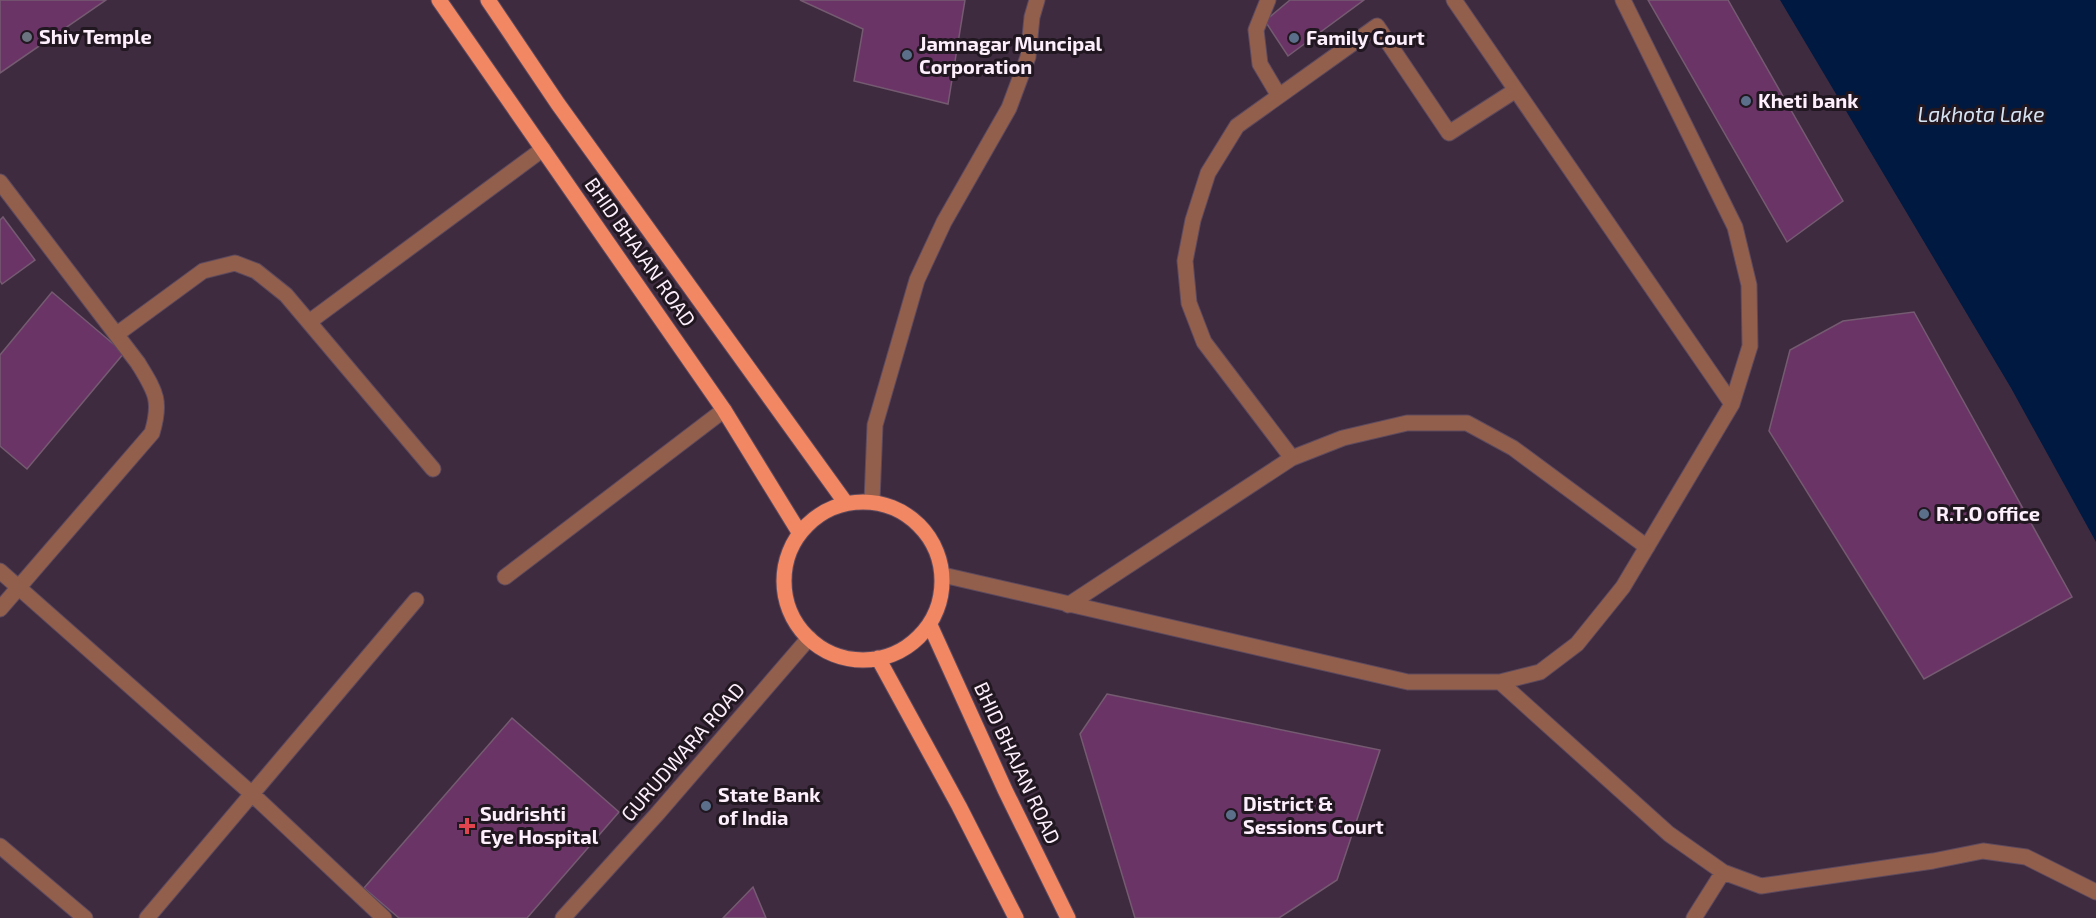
<svg xmlns="http://www.w3.org/2000/svg" width="2096" height="918" font-family="'Exo 2',sans-serif">
<rect width="100%" height="100%" fill="#3f2b40"/>
<!-- water -->
<path fill="#001941" d="M1780 0H2096V542L2011 388Z"/>
<!-- building -->
<path fill="#6b3466" stroke="#745b71" stroke-width="1.5" d="M0 0H106L0 73Z
M800 0H965L948 104 854 81 863 29Z
M1290 0H1364L1288 56 1265 21Z
M1648 0H1728L1843 201 1787 242Z
M3 217 35 260 2 284 0 281V220Z
M52 292 124 353 27 469 0 446V355Z
M1914 312 2072 597 1924 679 1769 431 1790 350 1843 321Z
M1107 694 1380 750 1337 880 1279 918H1135L1080 734Z
M512 718 619 812 527 918H399L364 888Z
M753 887 766 918H723Z"/>
<g fill="none" stroke-linecap="round" stroke-linejoin="round">
<!-- minor casing -->
<g stroke="#5d4a5e" stroke-width="17">
<path id="minor" d="M1268 0 1256 30 1260 64 1279 96
M1454 0 1732 404
M0 182 138 363C155 391 162 400 152 433L0 609
M309 322 543 149
M117 334 203 271 235 263 256 271 286 295 433 469
M1292 458 1204 342 1189 303 1185 261 1193 220 1208 173 1237 126 1377 26 1449 133 1516 90
M872 501 875 425 917 280 944 222 1009 108 1028 57 1032 17 1037 0
M0 571 252 794 384 918
M943 575 1408 682H1500L1540 672 1577 644 1623 587 1732 404 1750 346 1749 285 1735 227 1623 0
M505 577 724 410
M1068 605 1292 458 1343 438 1407 423H1467L1513 448 1647 547
M1500 682 1669 834 1723 872 1761 886 1933 861 1983 851 2026 857 2096 892
M0 846 85 918
M147 918 416 600
M563 918 658 813 809 638
M1694 918 1723 872"/>
</g>
<!-- major casing -->
<g stroke="#5d4a5e" stroke-width="17">
<path id="major" d="M439 0 724 410 799 532
M488 0 558 104 845 502
M784 581a79 79 0 1 1 158 0a79 79 0 1 1-158 0Z
M930 625 1005 790 1068 918
M878 658 959 806 1016 918"/>
</g>
<!-- minor -->
<use href="#minor" stroke="#935f4d" stroke-width="15"/>
<!-- major -->
<use href="#major" stroke="#f18763" stroke-width="15"/>
</g>
<!-- markers -->
<circle fill="#6b7280" stroke="#201720" stroke-width="2" cx="27" cy="37" r="6"/>
<g fill="#5c6f8a" stroke="#201720" stroke-width="2">
<circle cx="1294" cy="38" r="6"/>
<circle cx="907" cy="55" r="6"/>
<circle cx="1746" cy="101" r="6"/>
<circle cx="1924" cy="514" r="6"/>
<circle cx="706" cy="806" r="6"/>
<circle cx="1231" cy="815" r="6"/>
</g>
<path fill="#e0444e" stroke="#201720" stroke-width="2" d="M464 817h6v6h6v6h-6v6h-6v-6h-6v-6h6z"/>
<g text-anchor="middle" stroke-width="6" stroke-linejoin="round" paint-order="stroke">
<!-- poi labels -->
<g font-size="20" font-weight="bold" fill="#fdeffc" stroke="#201720" text-anchor="start">
<text x="39" y="44">Shiv Temple</text>
<text x="1306" y="45">Family Court</text>
<text x="919" y="51">Jamnagar Muncipal<tspan x="919" dy="23">Corporation</tspan></text>
<text x="1758" y="108">Kheti bank</text>
<text x="1936" y="521">R.T.O office</text>
<text x="718" y="802">State Bank<tspan x="718" dy="23">of India</tspan></text>
<text x="1243" y="811">District &amp;<tspan x="1243" dy="23">Sessions Court</tspan></text>
<text x="480" y="821">Sudrishti<tspan x="480" dy="23">Eye Hospital</tspan></text>
</g>
<!-- street labels -->
<g font-size="20" fill="#fdeffc" stroke="#201720">
<text transform="translate(640 252) rotate(55)" y="7">BHID BHAJAN ROAD</text>
<text transform="translate(683 752) rotate(-49)" y="7">GURUDWARA ROAD</text>
<text transform="translate(1017 763) rotate(65)" y="7">BHID BHAJAN ROAD</text>
</g>
<!-- water labels -->
<g font-size="21" font-style="italic" fill="#d5e2f2" stroke="#201720">
<text x="1981" y="122">Lakhota Lake</text>
</g>
</g>
</svg>
